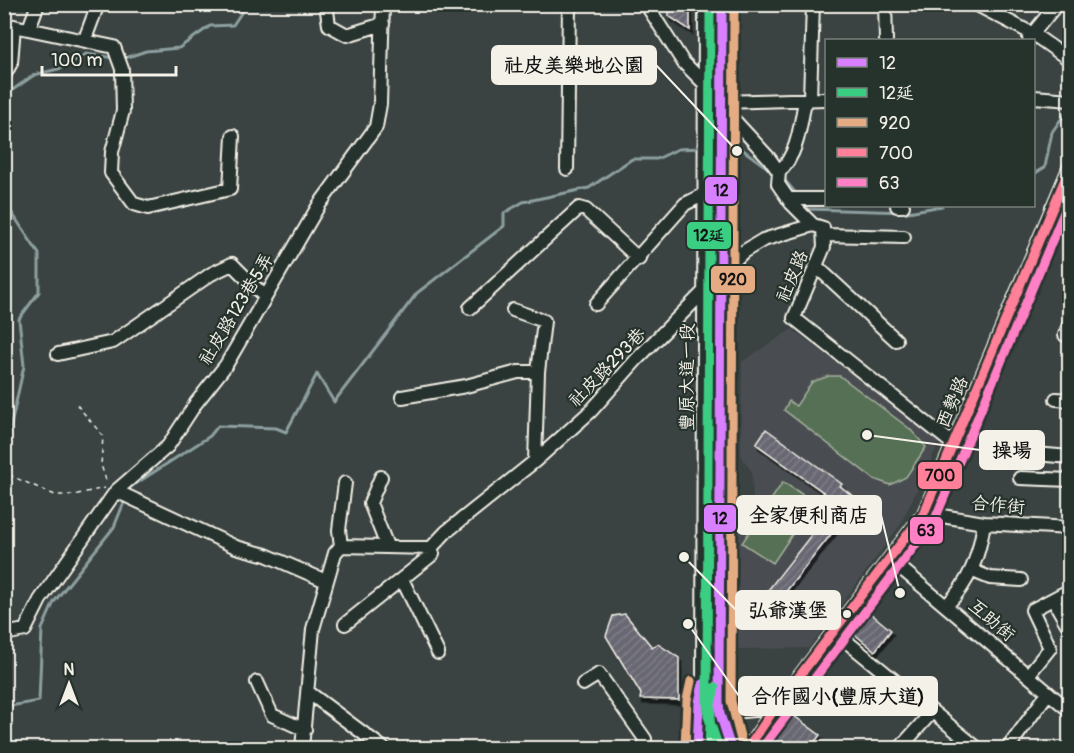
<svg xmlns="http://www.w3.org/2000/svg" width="1074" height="753" font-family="Pangolin,'LXGW WenKai TC',sans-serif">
<defs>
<pattern id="building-hatch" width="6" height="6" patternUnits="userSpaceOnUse" patternTransform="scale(1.5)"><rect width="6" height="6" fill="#686773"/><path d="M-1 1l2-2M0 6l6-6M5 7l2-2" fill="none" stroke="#7e7d87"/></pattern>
<filter id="shadow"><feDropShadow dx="2.5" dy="4.5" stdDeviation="0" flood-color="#0009"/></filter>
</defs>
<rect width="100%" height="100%" fill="#3a4342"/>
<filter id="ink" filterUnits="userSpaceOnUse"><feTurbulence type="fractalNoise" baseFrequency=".0167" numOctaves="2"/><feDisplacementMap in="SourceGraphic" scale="12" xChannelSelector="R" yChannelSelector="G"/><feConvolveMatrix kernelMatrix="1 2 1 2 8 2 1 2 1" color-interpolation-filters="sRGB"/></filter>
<g filter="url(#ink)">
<!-- built -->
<path fill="#484e51" d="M792 329 940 441 900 525 809 648 737 649V516L753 502 752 472 741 456 742 362Z"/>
<!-- green -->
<path fill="#576f54" stroke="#a6b09e" stroke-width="1.5" d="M829 376H840L910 429 926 447 906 477 890 485 874 479 784 410 789 401 796 406 812 382Z
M783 482 814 502 773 563 742 543Z"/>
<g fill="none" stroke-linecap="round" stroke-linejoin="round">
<!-- stream -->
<path stroke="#8d9f9f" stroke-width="3" d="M122 59 146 51 179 48 210 26 233 25 247 4
M4 96 34 75 62 68 86 54 115 58
M723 148 739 147 772 171
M1034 174 1045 167 1052 132 1068 109
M783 178 798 196
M803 204 807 209 908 212 942 206
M4 211 12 213 39 254V292L19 319 24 366 4 457
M127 494 129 488 210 436 218 426 276 428 286 432 317 374 334 402 417 293 504 226V213L523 202 589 188 632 159H657L678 149 702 148
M1067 693 1070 692
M4 707 39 701 42 629 54 602 114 527 125 500"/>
</g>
<!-- building -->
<path fill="url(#building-hatch)" stroke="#f4f1e8" stroke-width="1.5" filter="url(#shadow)" d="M681 4H690V30L669 16V9H681Z
M766 429 842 484 840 486 858 500 773 608 761 599 837 502 756 444Z
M863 607 891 630 875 651 847 628Z
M625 614 652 647 658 644 679 658V700L640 699 641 694 606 636 613 616Z
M790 713 820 735 810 748H784L771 739Z"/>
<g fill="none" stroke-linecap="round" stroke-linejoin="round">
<!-- minor casing -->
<g stroke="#f4f1e8" stroke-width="16">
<path id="minor" d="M326 4 329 25 347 35 383 24
M646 4 683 62 723 102 734 120 769 158 779 172 778 184 791 203 813 225 823 228 824 247 794 318 953 444
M705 4 703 688 715 748
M722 4 719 701 720 714 731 748
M885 4 886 40
M975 4 1033 34 1070 60
M4 24 114 47 122 69 123 111 112 152 111 173 134 204 148 208 230 189 233 136
M29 28 38 4
M1029 38 1057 4
M85 39 98 4
M4 76 11 63 14 26
M1034 97 1070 100
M810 98 813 4
M723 102 826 99
M567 169 569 4
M779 172C798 154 800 126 805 101
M788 199H826
M897 206H903
M1052 207 1070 214
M824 235 904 237
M817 267 896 340
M596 304 685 204 703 195
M470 308 579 208 586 210 639 259
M1065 335 1070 322
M58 354 113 342 211 274 232 264 265 297
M402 397 466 386 518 372H538L544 321 513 310
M1056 399 1070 400
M1035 454 1070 457
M535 461 538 372
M381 477 370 503 387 546
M1020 478 1070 480
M116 491 236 547 266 555 326 581
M924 513 984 523 1070 528
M341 546 339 530 345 483
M890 559 1070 711
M973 571 990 578 1021 580
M402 579 438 653
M1053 599 1067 624
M946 606C970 582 979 556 984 523
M345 624 433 554 431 548
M835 632 977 748
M4 634 25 630 40 600 116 491 168 446 196 403 226 365 319 205 376 127 380 104 383 4
M1029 674 1050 648 1032 610 1070 590
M257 682 272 715 305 730
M583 684 599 674 645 739 644 748
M308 692 383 748
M719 701 743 711 775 708
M302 748 313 629 335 553 341 546 431 548 446 532 535 461 591 411 637 359 743 252 763 240 813 225
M697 748 699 701
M748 748 775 708 924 513 1070 166
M900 748 932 712
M1008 748 1048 693"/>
</g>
<!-- path -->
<path stroke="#f4f1e8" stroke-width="1.5" stroke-dasharray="4.5 4.5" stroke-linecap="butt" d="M77 405 103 436 101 465 107 483
M9 475 55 495H73L105 488"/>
<!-- minor -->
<use href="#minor" stroke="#26332d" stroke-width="12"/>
<!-- bus-1 casing -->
<g stroke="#26332d" stroke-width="14">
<path id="bus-1" d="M722 4 719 701 720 714 731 748
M697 748 699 702 703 684"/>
</g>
<!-- bus-2 casing -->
<g stroke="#26332d" stroke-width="14">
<path id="bus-2" d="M710 4 707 701 708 716 719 748
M709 748 711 704 715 687"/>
</g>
<!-- bus-3 casing -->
<g stroke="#26332d" stroke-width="14">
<path id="bus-3" d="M734 4 731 701 742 744
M685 747 687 700 691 681"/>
</g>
<!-- bus-4 casing -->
<g stroke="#26332d" stroke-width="14">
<path id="bus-4" d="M748 748 775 708 924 513 1070 167"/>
</g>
<!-- bus-5 casing -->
<g stroke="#26332d" stroke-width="14">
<path id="bus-5" d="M762 748 935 519 1070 198"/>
</g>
<!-- bus-1 -->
<use href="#bus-1" stroke="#d880ff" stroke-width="9"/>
<!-- bus-2 -->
<use href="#bus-2" stroke="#3ace82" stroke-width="9"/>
<!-- bus-3 -->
<use href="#bus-3" stroke="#e5ac83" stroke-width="9"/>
<!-- bus-4 -->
<use href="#bus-4" stroke="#ff8098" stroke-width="9"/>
<!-- bus-5 -->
<use href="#bus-5" stroke="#ff80c5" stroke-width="9"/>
</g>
</g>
<!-- markers -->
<circle fill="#f4f1e8" stroke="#26332d" stroke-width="2" cx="847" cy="614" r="5"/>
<g text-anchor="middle" stroke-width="4.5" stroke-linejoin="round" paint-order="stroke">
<!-- street labels -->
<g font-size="18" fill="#f4f1e8" stroke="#26332d">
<text transform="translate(792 276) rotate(-67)" y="6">社皮路</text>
<text transform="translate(236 309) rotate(-59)" y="6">社皮路123巷5弄</text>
<text transform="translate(607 367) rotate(-46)" y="6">社皮路293巷</text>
<text transform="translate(687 377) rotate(-90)" y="6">豐原大道一段</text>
<text transform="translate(952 402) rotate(-67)" y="6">西勢路</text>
<text transform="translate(998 505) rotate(5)" y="6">合作街</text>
<text transform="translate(992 620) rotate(40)" y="6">互助街</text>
</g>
</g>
<!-- callouts -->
<path fill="none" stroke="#f4f1e8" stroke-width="2" d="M737 151L656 65M867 435L980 450M900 593L881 515M684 557L736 610M688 624L739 696"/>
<g fill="#f4f1e8" stroke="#26332d" stroke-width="2">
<circle cx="737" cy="151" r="6"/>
<circle cx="867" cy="435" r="6"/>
<circle cx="900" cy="593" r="6"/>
<circle cx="684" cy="557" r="6"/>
<circle cx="688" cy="624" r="6"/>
</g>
<g fill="#f4f1e8" stroke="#f4f1e8" stroke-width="2">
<rect x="492" y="46" width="164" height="38" rx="6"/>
<rect x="980" y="431" width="64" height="38" rx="6"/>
<rect x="737" y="496" width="144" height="38" rx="6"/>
<rect x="736" y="591" width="104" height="38" rx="6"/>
<rect x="739" y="677" width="198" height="38" rx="6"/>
</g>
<g font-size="20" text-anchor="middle" font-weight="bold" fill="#111">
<text x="574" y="72">社皮美樂地公園</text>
<text x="1012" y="457">操場</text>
<text x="809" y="522">全家便利商店</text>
<text x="788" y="617">弘爺漢堡</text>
<text x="838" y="703">合作國小(豐原大道)</text>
</g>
<g stroke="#26332d" stroke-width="2">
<rect x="704" y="176" width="34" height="29" rx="6" fill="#d880ff"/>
<rect x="686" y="221" width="46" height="29" rx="6" fill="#3ace82"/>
<rect x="710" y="265" width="46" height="29" rx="6" fill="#e5ac83"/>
<rect x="917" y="461" width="46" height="29" rx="6" fill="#ff8098"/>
<rect x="703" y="504" width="34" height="29" rx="6" fill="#d880ff"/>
<rect x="909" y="516" width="35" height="29" rx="6" fill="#ff80c5"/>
</g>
<g font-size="16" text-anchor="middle" font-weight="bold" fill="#111">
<text x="721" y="196">12</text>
<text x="709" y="241">12延</text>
<text x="733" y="285">920</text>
<text x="940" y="481">700</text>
<text x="720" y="524">12</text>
<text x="926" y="536">63</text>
</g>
<!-- margin -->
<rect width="1074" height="753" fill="none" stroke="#26332d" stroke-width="24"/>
<rect x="12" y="12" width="1050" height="729" fill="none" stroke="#f4f1e8" stroke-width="2" filter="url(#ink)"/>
<!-- legend -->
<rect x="825" y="39" width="210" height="168" fill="#26332d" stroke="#787f78" stroke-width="1.5"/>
<rect x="837" y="58" width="30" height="9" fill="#d880ff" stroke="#787f78" stroke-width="1.5"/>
<text x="879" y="69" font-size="18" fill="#f4f1e8">12</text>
<rect x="837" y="88" width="30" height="9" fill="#3ace82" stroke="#787f78" stroke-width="1.5"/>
<text x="879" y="99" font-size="18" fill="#f4f1e8">12延</text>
<rect x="837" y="118" width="30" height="9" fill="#e5ac83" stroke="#787f78" stroke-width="1.5"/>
<text x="879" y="129" font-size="18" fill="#f4f1e8">920</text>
<rect x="837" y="148" width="30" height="9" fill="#ff8098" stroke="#787f78" stroke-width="1.5"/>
<text x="879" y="159" font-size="18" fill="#f4f1e8">700</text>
<rect x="837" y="178" width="30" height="9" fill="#ff80c5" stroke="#787f78" stroke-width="1.5"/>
<text x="879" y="189" font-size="18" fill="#f4f1e8">63</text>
<!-- north arrow -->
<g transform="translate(69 684)" stroke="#26332d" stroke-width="4.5" paint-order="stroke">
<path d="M0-4.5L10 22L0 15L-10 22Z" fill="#f4f1e8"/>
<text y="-9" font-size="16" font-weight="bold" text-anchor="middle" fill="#f4f1e8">N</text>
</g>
<!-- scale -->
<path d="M42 66v9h134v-9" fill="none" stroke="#f4f1e8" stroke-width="3"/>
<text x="51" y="66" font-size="18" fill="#f4f1e8" stroke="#26332d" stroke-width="4.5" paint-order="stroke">100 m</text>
</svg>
